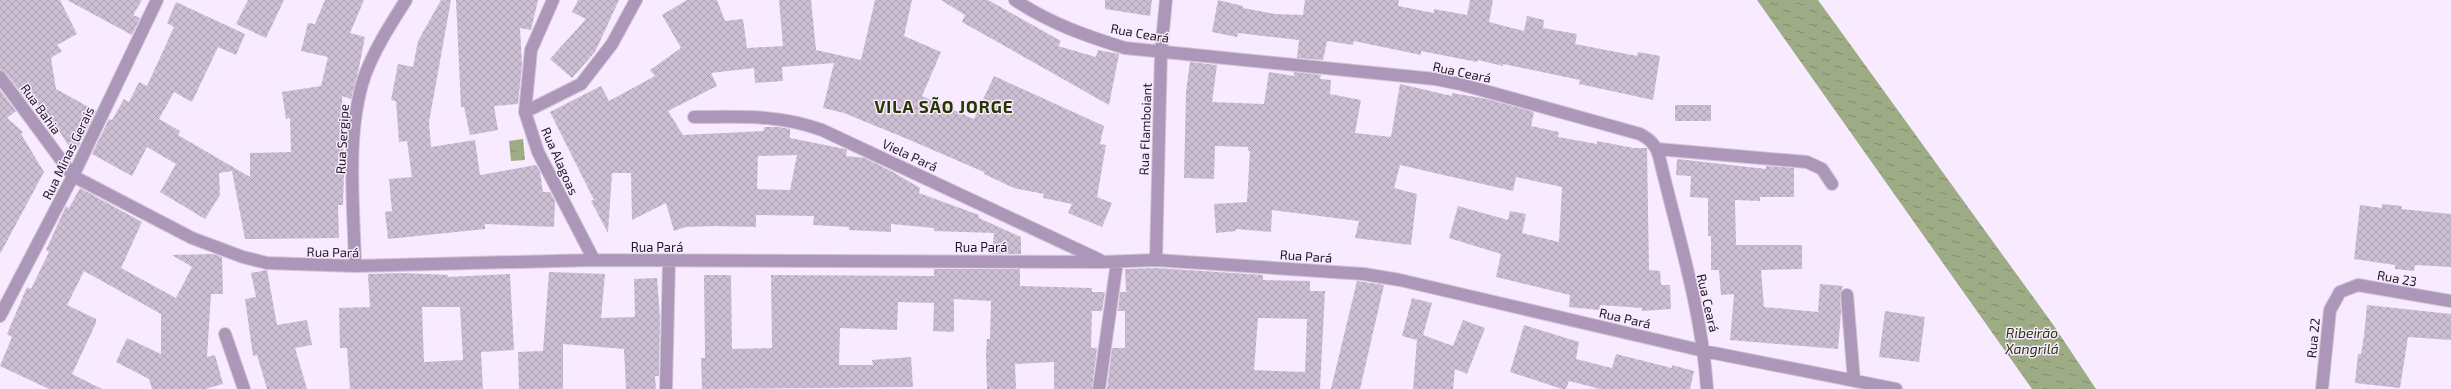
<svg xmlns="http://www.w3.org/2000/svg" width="2451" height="389" font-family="'Exo 2',sans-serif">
<defs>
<pattern id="water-ripples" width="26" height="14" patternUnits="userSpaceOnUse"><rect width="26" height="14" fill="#9dac84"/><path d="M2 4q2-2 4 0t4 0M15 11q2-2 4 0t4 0" fill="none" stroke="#808b6c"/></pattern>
<pattern id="building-cross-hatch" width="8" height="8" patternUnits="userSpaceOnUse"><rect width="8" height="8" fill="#ccbfd3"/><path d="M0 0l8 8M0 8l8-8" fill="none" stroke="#afa4b5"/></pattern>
</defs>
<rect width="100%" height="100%" fill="#f8eaff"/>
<!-- water -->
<path fill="url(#water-ripples)" d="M1757 0H1818L2054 326 2096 389H2032Z
M523 139 525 160 511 161 509 141Z"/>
<!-- building -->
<path fill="url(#building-cross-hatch)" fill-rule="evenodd" d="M0 0H60L77 34 57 45 62 51 51 58 56 89 96 111 78 147 75 146 72 151 49 115 47 117 33 99 28 102 6 73 0 70Z
M67 0H142L133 15 140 18 132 35Z
M248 0H284L266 38 236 24Z
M325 0H364L350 33 365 37 358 72 351 99 342 96 344 173 343 205H338L339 238 245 239 232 171 219 173 220 195 205 219 160 192 176 164 147 147 132 176 92 154 109 119 112 120 124 99 129 102 139 82 147 86 174 27 167 23 176 2 245 34 236 55 218 47 192 102 174 92 159 119 180 131 178 135 250 177V153L291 152 290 118 286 119 282 92 321 86 328 57 301 51 308 23 315 24Z
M441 0H451L429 122 431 147 475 140 480 175 536 165 540 172 543 192H550L555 201 554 227 485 224V229L388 239 385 212 392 211 389 179 412 177 407 141 399 142 396 101 391 100 398 64 413 67 418 41Z
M456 0H538L531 30 520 28 522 65 518 104 494 106 498 130 470 135 464 107H461Z
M578 0H619L595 52 572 78 550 59 586 19 572 12Z
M687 0H717L725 21 743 19 747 48 783 46 779 0H811L816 50 861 60 875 0H912L904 36 941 52 922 96 974 119 994 76 1104 126 1100 144 1106 145 1097 197 1112 203 1102 227 1068 213 1072 204 1043 198 1044 194 1014 188 984 174V172L905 138 844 113 823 108 834 63 782 67 783 81 755 83 754 68 711 73 717 86 668 111 683 135 764 131V127H779L790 129V138L845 149 847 150 846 156 865 158 891 171 920 188 919 193 979 215V218L1021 237V254H992L994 233 934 231V228L891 224V232L849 230V227L813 225 814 216 756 215V227L715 226 685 227 674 231 666 203 632 220 631 173H612L608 233 591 201 594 200 550 112 601 86 609 101 655 76 650 70 681 48 662 15ZM797 155 790 190 757 189 758 156Z
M941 0H988L1061 41 1058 46 1096 57 1098 50 1119 54 1109 105 962 22 965 15Z
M1105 0H1152L1150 16 1105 9Z
M1218 0 1243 6V8L1275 14 1303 15 1305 0H1399L1398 6 1434 13V9L1467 15 1470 0H1493L1489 22 1524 31 1527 16 1544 20 1543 28 1577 34 1575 44 1637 56 1638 52 1660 56 1653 100 1579 84 1580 80 1503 64V66L1478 60 1477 62 1421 51V55L1354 41 1353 45 1327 41 1323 60 1297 58 1299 40 1238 33 1237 37 1212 32Z
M1190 62 1217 65 1212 102 1264 104 1269 72 1294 76V72L1321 75 1320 79 1331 80 1330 94 1361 100 1355 133 1391 137 1400 84 1452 96V93L1487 99 1534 112 1531 126 1559 132 1558 137 1597 144V141L1634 148H1647L1649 270 1660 271 1661 285H1670L1671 309 1642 311V308L1600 305 1599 310 1569 307 1570 295 1496 277 1501 254 1449 238 1458 206 1508 220 1510 211 1526 214 1522 233 1559 242 1562 187 1516 177 1513 191 1400 165 1394 188 1417 194 1411 245 1355 238 1359 221 1272 210 1271 232 1236 229V231L1216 233 1214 204 1247 202 1250 151H1248V147L1215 146 1214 179 1184 178 1186 92Z
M0 90 16 111 7 118 23 132 21 134 44 172 0 254Z
M1675 105H1711V121H1675Z
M1677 159 1766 169V166L1794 168V197H1760V201L1735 200 1736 245H1802V269L1761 270 1764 307 1818 312 1820 284 1843 286 1840 295 1841 312 1838 349 1730 340 1734 294 1721 295 1719 270H1711V236H1708V198L1690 197 1691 176 1676 175Z
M80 188 142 222 121 268 176 298 192 267 172 255 213 254 222 257 223 294H211L207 357 215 355 223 384 205 389H152L149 379 116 362 127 338 161 354V314L84 271 67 305 96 319V323L72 374 102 389H49L0 366 12 337 7 334 27 287 31 289 49 252 46 250 66 206 69 208Z
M2382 204 2402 206 2401 209 2451 214V267L2415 265 2414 271 2395 269V265L2354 259 2360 205 2382 208Z
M1156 268 1263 275V280L1310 281V291H1325L1320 389H1107L1112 348H1125V311H1118L1120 292H1126L1125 269ZM1258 318 1307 319 1305 372 1254 370Z
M934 269H1020V286L1092 288V292H1105L1102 311H1092L1091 348H1097L1092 389H1054V362L1015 364 1016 389H987L986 353 987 339H990L991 301 954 299V332L933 331 934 303 898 302 897 330 840 328 839 365H873L872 360 911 357 913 387 702 389 701 358H705L704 275H731L732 349 772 348 771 275 934 276Z
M267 270 277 325 307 320 312 345 295 348 307 389H267L257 355 253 356 245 299 256 297 251 273Z
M549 272 605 274 601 318 635 317 634 279 657 278 660 318 659 376H655L656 389H626L624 349 563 344V389H519L518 352 543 351Z
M403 273 448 275V277L510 274 514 350 481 352 483 389H350L347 348H340L339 308 370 307 368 274ZM422 307H460L463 360 424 362Z
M1357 281 1384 285 1360 389H1331Z
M1412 298 1432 303 1423 335 1453 346 1463 320 1485 328 1467 374 1455 369 1453 389H1413L1417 340 1402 336Z
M2367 305 2451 314V340L2408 337 2400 388 2355 383 2358 354H2361L2364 336Z
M1885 311 1925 317 1919 362 1879 357Z
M1524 325 1579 342 1576 359 1612 368 1616 354 1672 368V365L1694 371 1690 389H1600L1569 381 1566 389H1562L1510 372Z"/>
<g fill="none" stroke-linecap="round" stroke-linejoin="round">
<!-- minor casing -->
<g stroke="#d1c5d7" stroke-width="14">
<path id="minor" d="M553 0 531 50 525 112 538 152 594 260
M1015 0C1049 23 1086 36 1125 48L1435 79 1460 84 1640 134C1650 139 1656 145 1659 156 1677 233 1702 310 1707 389
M0 77 73 176 192 238 243 257 267 263 355 266 594 260 1103 262 1156 260 1364 274 1400 280 1704 351 1896 389
M525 112 581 84 612 44 636 0
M694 117C741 117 777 114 822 130L1100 260
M1657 149 1807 162 1822 169 1832 184
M1156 260 1161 52 1166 0
M355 266C354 206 345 133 365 75 375 48 391 24 406 0
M1847 295 1854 381
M0 316 73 176 157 0
M225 334 244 389
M666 389 669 261
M1099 389 1117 262
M2322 389 2330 310 2340 292 2358 285 2451 301"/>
</g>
<!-- minor -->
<use href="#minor" stroke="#ac97b8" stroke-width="12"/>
</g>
<g text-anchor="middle" stroke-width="3" stroke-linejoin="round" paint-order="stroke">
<!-- street labels -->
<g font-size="13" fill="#201b23" stroke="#f8eaff">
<text transform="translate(1140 33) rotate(10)" y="5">Rua Ceará</text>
<text transform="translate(1462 72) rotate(12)" y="5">Rua Ceará</text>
<text transform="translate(41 109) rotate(54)" y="5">Rua Bahia</text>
<text transform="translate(1145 129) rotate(-88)" y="5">Rua Flamboiant</text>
<text transform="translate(342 139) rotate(-87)" y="5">Rua Sergipe</text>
<text transform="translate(68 153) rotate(-64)" y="5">Rua Minas Gerais</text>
<text transform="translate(910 155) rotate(25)" y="5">Viela Pará</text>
<text transform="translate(560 161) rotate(66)" y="5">Rua Alagoas</text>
<text x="657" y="252">Rua Pará</text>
<text x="981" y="252">Rua Pará</text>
<text transform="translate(333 252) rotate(1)" y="5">Rua Pará</text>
<text transform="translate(1306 256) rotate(4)" y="5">Rua Pará</text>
<text transform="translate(2397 278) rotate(10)" y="5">Rua 23</text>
<text transform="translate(1708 303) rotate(77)" y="5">Rua Ceará</text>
<text transform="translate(1625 318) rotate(13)" y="5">Rua Pará</text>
<text transform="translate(2313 338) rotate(-84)" y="5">Rua 22</text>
</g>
<!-- water labels -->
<g font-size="14" font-style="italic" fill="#293606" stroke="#f8eaff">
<text x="2032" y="338">Ribeirão<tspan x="2032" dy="16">Xangrilá</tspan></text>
</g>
<!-- district labels -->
<g font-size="17" font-weight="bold" letter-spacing="1" fill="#283700" stroke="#f8eaff">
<text x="944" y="113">VILA SÃO JORGE</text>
</g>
</g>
</svg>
